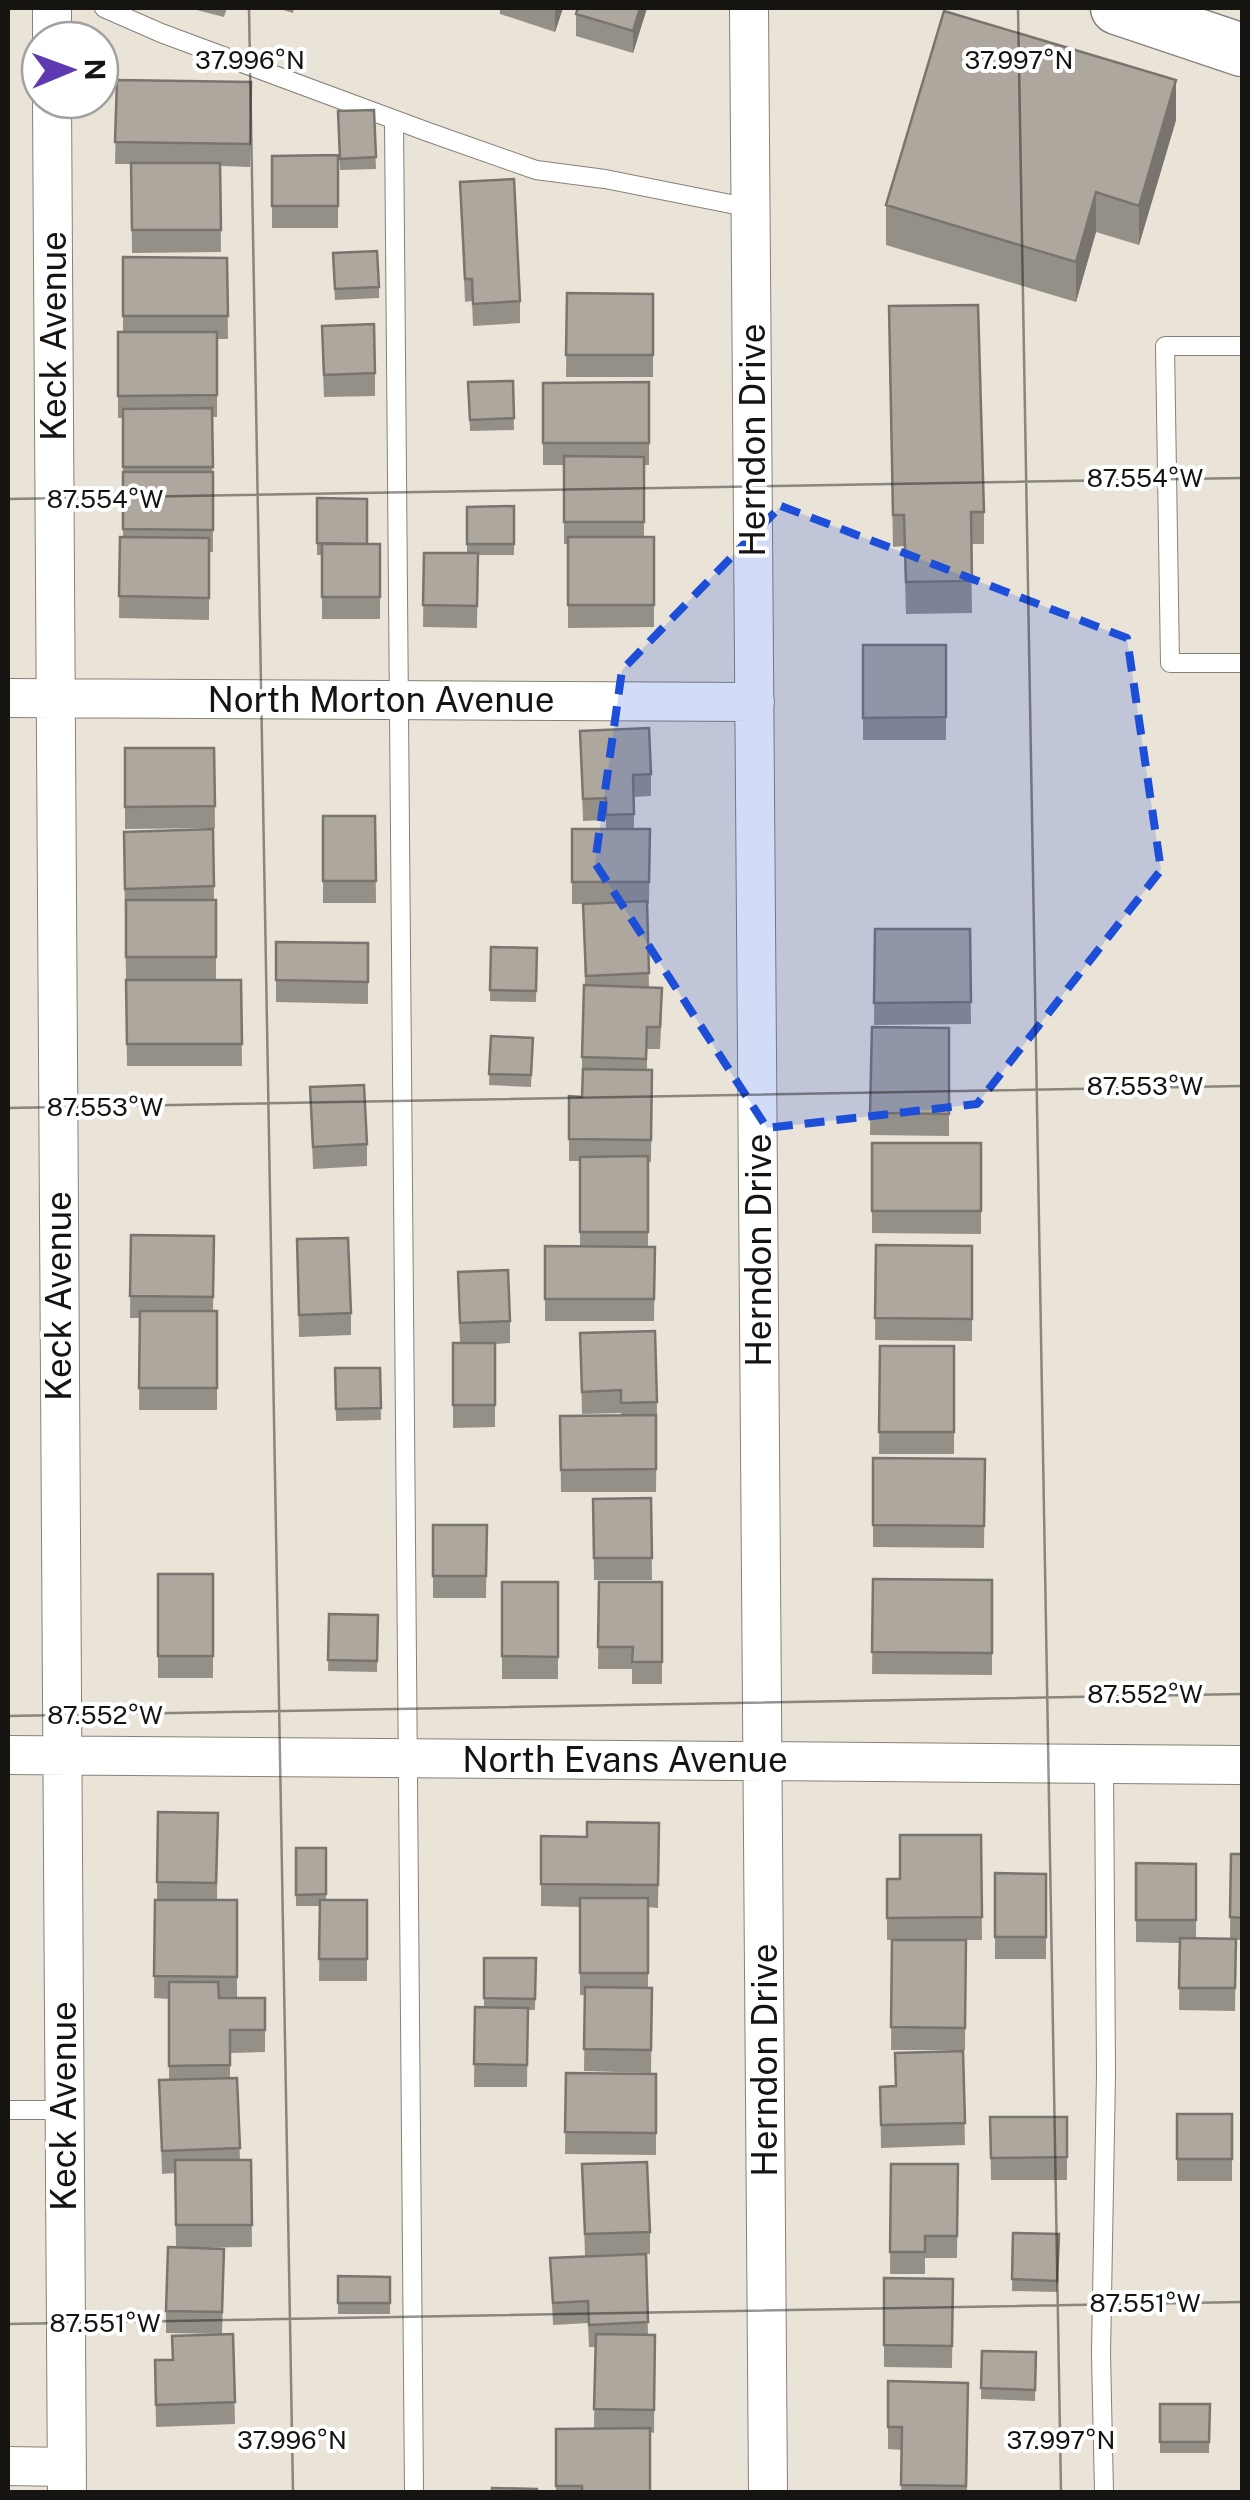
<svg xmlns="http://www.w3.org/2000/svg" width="1250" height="2500" font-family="'Public Sans',sans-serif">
<rect width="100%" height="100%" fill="#e9e3d8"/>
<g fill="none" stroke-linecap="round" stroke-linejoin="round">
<!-- service casing -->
<g stroke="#878178" stroke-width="20">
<path id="service" d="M104 8 161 33 428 132 536 170 605 179 751 208
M394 120C404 911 406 1702 414 2492
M1242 346H1165L1170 663H1242
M1104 1764 1106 2074 1101 2354 1104 2492
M8 2110H64"/>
</g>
<!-- minor casing -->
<g stroke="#878178" stroke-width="40">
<path id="minor" d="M52 8V40
M749 8 768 2492
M52 100 67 2492
M8 698 755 702
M8 1755 1242 1765
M8 2466 66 2467"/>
</g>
<!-- secondary casing -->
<g stroke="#878178" stroke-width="55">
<path id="secondary" d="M1117 8 1242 50"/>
</g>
<!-- service -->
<use href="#service" stroke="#fff" stroke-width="18"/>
<!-- minor -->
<use href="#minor" stroke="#fff" stroke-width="38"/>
<!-- secondary -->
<use href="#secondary" stroke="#fff" stroke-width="52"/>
</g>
<!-- wall -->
<path fill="#959087" d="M189 8H227L224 17Z
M277 8H294L293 13Z
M500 8H563L555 32 500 14Z
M578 8H647L633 53 576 36V14Z
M117 80 251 82 250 167 220 166 221 252 132 253 131 164H115Z
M374 110 376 169 340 170 338 111Z
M1176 120 1139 245 1096 232 1076 302 886 245V205Z
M338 155V228H272V156Z
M460 182 520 301V323L473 326 472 301 465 302Z
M123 257 227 258 228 339H217V417H212L213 552H209V620L119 618 120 537H123V418H118V332H123Z
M333 264 379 287V298L335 300Z
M567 293 653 294V377H566Z
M889 338 984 512V544H971L972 613 906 614 904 546 893 547Z
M322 348 375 373V396L324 397Z
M513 381 514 430 470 431 468 382Z
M649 382V465H644V537H654V627L568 628V544H564V465H543V383Z
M317 498 367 544H380V619H322V555H317Z
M514 506V555H478L477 628 423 627 424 553H467V507Z
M863 645H946V740H863Z
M580 731 651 774V796L634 797V829H650L649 904H647L649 988 662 1010 660 1049H647V1070H652L651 1162H648V1247H655L654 1321H545V1246H580V1161H569V1139L582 1097V1057L585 985 583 904H585H572V829H606V820L583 821Z
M125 748H214L215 828 125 829Z
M323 816H375L376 903H323Z
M213 829 214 900H216V979H126L124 854Z
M875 929H970L971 1024 874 1025Z
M276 942 368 943V1004L276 1002Z
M491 947 537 948 536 1002 490 1001Z
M126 980H241L242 1066H127Z
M872 1027 949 1028V1136L870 1135Z
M491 1036 533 1038 531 1087 489 1085Z
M310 1087 367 1144V1166L313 1169Z
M872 1143H981V1234L872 1233Z
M131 1235 214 1236 213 1311H217V1410H139L140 1318H130Z
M297 1239 351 1313V1335L299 1337Z
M876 1245 972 1246V1341L875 1340Z
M458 1294 510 1321V1343L495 1344V1427L453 1428V1343H460Z
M580 1333 657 1402 656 1492H561L560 1416 621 1415V1413L582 1414Z
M880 1346H954V1454H879Z
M335 1368H380L381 1420 336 1421Z
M873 1458 985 1459 984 1548 873 1547Z
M651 1498 652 1580H594L593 1499Z
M433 1525H487L486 1598H433Z
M158 1574H213V1678H158Z
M873 1579 992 1580V1675L872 1674Z
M502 1582H558V1679H502Z
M599 1582H662V1684H632V1669H598Z
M329 1614 378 1615 377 1672 328 1671Z
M218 1813 217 1900H237V1998H265V2052L230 2053V2078H237L240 2160H251L252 2247 176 2248 175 2173 162 2174 159 2080H169V1999L154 1998 155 1900H157V1882Z
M659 1823 658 1908 648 1907V1988H652L651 2073 584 2071 585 1995H580V1907L541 1906V1836L587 1837Z
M981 1835 982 1940H918H966L965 2050H891L892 1940H887V1879H900Z
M296 1848H326V1900H367V1981H319L320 1906H296Z
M1231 1854H1242V1940H1236L1235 2011 1179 2010 1180 1943 1136 1942V1863L1196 1864V1938L1230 1939Z
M995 1873 1046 1874V1959H995Z
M484 1958H536L535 2010H528L527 2087H474L475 2007H484Z
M963 2051 965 2145 881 2148 880 2087 896 2086 895 2053Z
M566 2073 656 2074V2155L565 2154Z
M1177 2114H1232V2181H1177Z
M990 2117H1067V2180H991Z
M582 2164 650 2232V2254L585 2256Z
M891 2164H958L957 2258H925V2274H890Z
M1013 2233 1059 2234 1057 2292 1012 2291Z
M646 2254 648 2335H655L654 2433 650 2432V2492H556V2429H594L595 2347H589L588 2323 553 2325 550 2258Z
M224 2271 222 2334 166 2333V2311Z
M338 2276 390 2277V2314H338Z
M953 2279 952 2368 884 2367V2345Z
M233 2334 235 2424 156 2427 155 2360H172Z
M982 2351 1036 2352 1035 2401 981 2399Z
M888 2381 968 2383 967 2492H901L902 2450 888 2449Z
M1160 2404H1210L1209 2453H1160Z"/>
<!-- shaded-wall -->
<path fill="#79756e" d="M556 8H563L555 32V10Z
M640 8H647L633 53V31Z
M1176 80V120L1139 245V206Z
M1096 192V232L1076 302V262Z"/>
<!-- building -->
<path fill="#ada79d" stroke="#79756e" stroke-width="2.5" d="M578 8H640L633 31 576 14Z
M944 11 1176 80 1139 206 1096 192 1076 262 886 205Z
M117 80 251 82 250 144 115 142Z
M374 110 376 157 340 159 338 111Z
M338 155V206H272V156Z
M131 163H220L221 230H132Z
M514 179 520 301 473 304 472 279H465L460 182Z
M377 251 379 287 335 289 333 253Z
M123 257 227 258 228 316H123Z
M567 293 653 294V355H566Z
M978 305 984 512H971L972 581 906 582 904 515H893L889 306Z
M374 324 375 373 324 375 322 326Z
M118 332H217V395L118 396Z
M513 381 514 418 470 420 468 382Z
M649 382V443H543V383Z
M212 408 213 467H123V409Z
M564 456 644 457V522H564Z
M123 472H213V530L123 529Z
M317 498 367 499V544L317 543Z
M514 506V544H467V507Z
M120 537 209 538V598L119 596Z
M568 537H654V605H568Z
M322 544H380V597H322Z
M424 553H478L477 606 423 605Z
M863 645H946V717L863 718Z
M649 728 651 774 633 775 634 814 606 815V798L583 799 580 731Z
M125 748H214L215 806 125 807Z
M323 816H375L376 881H323Z
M213 829 214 886 125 889 124 832Z
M572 829H650L649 882H572Z
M126 900H216V957H126Z
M647 901 649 973 586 976 583 904Z
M875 929H970L971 1002 874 1003Z
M276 942 368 943V982L276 980Z
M491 947 537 948 536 991 490 990Z
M126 980H241L242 1044H127Z
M584 985 662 988 660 1027H647L646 1059 582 1057Z
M872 1027 949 1028V1114L870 1113Z
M491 1036 533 1038 531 1075 489 1074Z
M583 1069 652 1070 651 1140 569 1139V1096L582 1097Z
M364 1085 367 1144 313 1147 310 1087Z
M872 1143H981V1211H872Z
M648 1156V1232H580V1157Z
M131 1235 214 1236 213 1297 130 1296Z
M348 1238 351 1313 299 1315 297 1239Z
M876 1245 972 1246V1319L875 1318Z
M545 1246 655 1247 654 1299H545Z
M508 1270 510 1321 460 1323 458 1272Z
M140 1311H217V1388H139Z
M655 1331 657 1402 621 1403V1390L582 1392 580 1333Z
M453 1343H495V1405H453Z
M880 1346H954V1432H879Z
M335 1368H380L381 1408 336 1409Z
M656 1415V1469L561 1470 560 1416Z
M873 1458 985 1459 984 1526 873 1525Z
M651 1498 652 1558H594L593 1499Z
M433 1525H487L486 1576H433Z
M158 1574H213V1656H158Z
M873 1579 992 1580V1653L872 1652Z
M502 1582H558V1657L502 1656Z
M599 1582H662V1662H632L633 1647H598Z
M329 1614 378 1615 377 1661 328 1660Z
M158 1812 218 1813 216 1883 157 1882Z
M587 1822 659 1823 658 1885 541 1884V1836L587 1837Z
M900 1835H981L982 1917 887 1918V1879H900Z
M296 1848H326V1894L296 1895Z
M1231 1854H1242V1918L1230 1917Z
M1136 1863 1196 1864V1920H1136Z
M995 1873 1046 1874V1937H995Z
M580 1898H648V1973H580Z
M155 1900H237V1977L154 1976Z
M320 1900H367V1959H319Z
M1180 1938 1236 1939 1235 1988H1179Z
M892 1940H966L965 2028 891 2027Z
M484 1958H536L535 1999 484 1998Z
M169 1982H218L219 1998H265V2030H230V2065L169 2066Z
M585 1987 652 1988 651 2050 584 2049Z
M475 2007 528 2008 527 2065 474 2064Z
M963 2051 965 2123 881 2125 880 2087 896 2086 895 2053Z
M566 2073 656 2074V2133L565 2132Z
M237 2078 240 2148 162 2151 159 2080Z
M1177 2114H1232V2159H1177Z
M990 2117H1067V2157L991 2158Z
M175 2160H251L252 2225H176Z
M647 2162 650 2232 585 2234 582 2164Z
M891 2164H958L957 2236H925V2252H890Z
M1013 2233 1059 2234 1057 2281 1012 2279Z
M168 2247 224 2249 222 2312 166 2311Z
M646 2254 648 2322 589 2325 588 2301 553 2303 550 2258Z
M338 2276 390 2277V2303H338Z
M884 2278 953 2279 952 2346 884 2345Z
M233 2334 235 2402 156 2405 155 2360H173L172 2336Z
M596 2334 655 2335 654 2410 594 2409Z
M982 2351 1036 2352 1035 2390 981 2388Z
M888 2381 968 2383 966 2486 901 2485 902 2427H888Z
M1160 2404H1210L1209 2442H1160Z
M650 2428V2492H582V2486H556V2429Z
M492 2488 537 2489V2492H492Z"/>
<!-- marked area -->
<path fill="#1d4ed8" fill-opacity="0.2" stroke="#1d4ed8" stroke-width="8" stroke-dasharray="20 12" stroke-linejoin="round" d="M781 506 1127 638 1161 870 977 1104 767 1128 595 863 622 670Z"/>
<!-- ticks -->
<path fill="none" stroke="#161411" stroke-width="2.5" stroke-opacity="0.45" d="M249 8 293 2492M1018 8 1061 2492M8 499 1242 478M8 1108 1242 1086M8 1716 1242 1694M8 2324 1242 2302"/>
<g text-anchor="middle" stroke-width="8" stroke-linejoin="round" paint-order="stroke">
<!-- street labels -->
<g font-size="35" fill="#161411" stroke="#fff">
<text transform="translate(54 336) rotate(-90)" y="12">Keck Avenue</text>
<text transform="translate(753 440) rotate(-90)" y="12">Herndon Drive</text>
<text x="381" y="712">North Morton Avenue</text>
<text transform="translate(759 1250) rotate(-90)" y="12">Herndon Drive</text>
<text transform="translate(59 1296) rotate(-90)" y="12">Keck Avenue</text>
<text x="625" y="1772">North Evans Avenue</text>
<text transform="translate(765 2060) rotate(-90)" y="12">Herndon Drive</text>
<text transform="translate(64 2106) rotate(-90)" y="12">Keck Avenue</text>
</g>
</g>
<g font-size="25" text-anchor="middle" fill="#161411" stroke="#fff" stroke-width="8" stroke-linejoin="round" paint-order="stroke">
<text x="250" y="69">37.996°N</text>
<text x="1019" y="69">37.997°N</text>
<text x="1145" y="487">87.554°W</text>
<text x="105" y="508">87.554°W</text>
<text x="1145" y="1095">87.553°W</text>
<text x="105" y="1116">87.553°W</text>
<text x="1145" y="1703">87.552°W</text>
<text x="105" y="1724">87.552°W</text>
<text x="1145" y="2312">87.551°W</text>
<text x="105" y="2332">87.551°W</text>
<text x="292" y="2449">37.996°N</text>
<text x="1061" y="2449">37.997°N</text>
</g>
<!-- border -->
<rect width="1250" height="2500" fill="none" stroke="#161411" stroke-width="20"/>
<!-- north arrow -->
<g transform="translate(70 70) rotate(89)"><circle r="48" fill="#ffffff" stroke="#a2a1a0" stroke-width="2.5"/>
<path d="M0-8L18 38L0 25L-18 38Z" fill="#5e39b1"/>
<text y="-15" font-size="28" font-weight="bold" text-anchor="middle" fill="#161411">N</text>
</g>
</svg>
